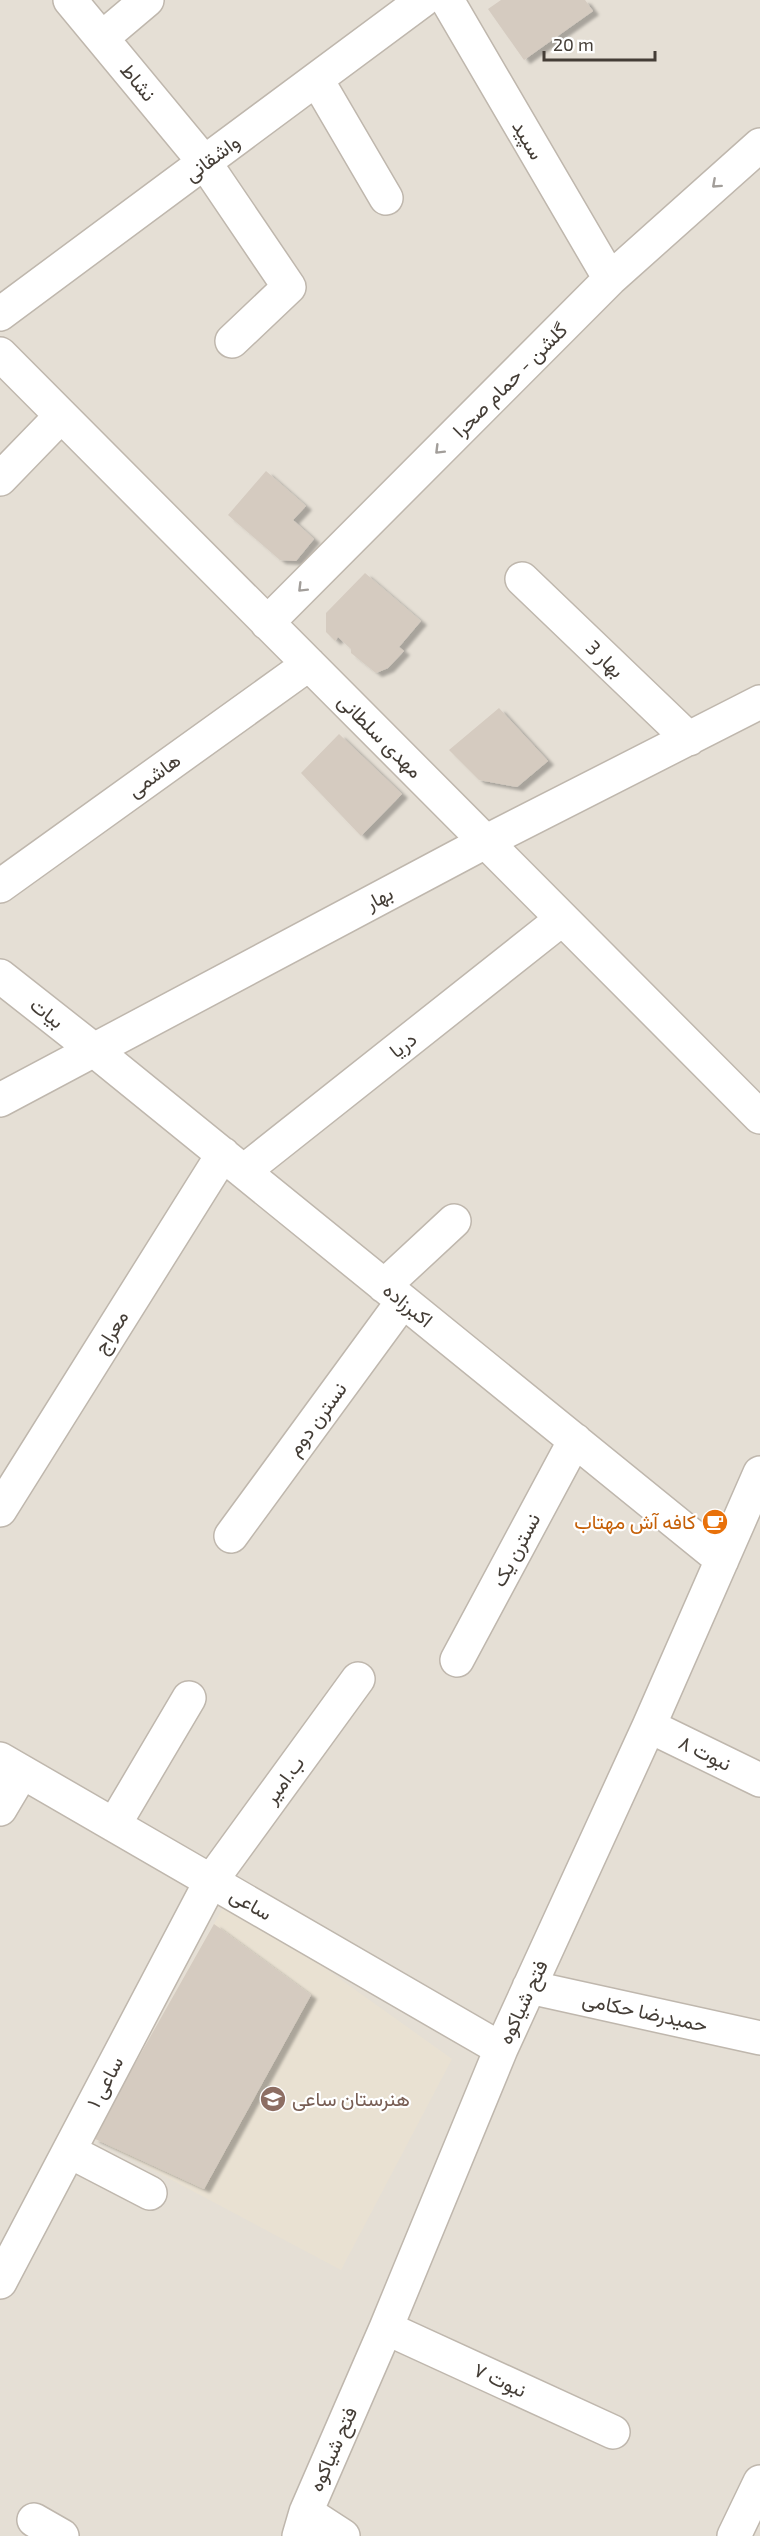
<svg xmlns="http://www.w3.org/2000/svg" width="760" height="2536" font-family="'Exo 2',Vazirmatn,sans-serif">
<defs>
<filter id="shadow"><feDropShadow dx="6" dy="4" stdDeviation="1.5" flood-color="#0004"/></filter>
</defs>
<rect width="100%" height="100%" fill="#f1ede6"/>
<!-- residential -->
<path fill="#e5dfd5" d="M0 0H760V2536H0Z"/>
<!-- education -->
<path fill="#e9e1d2" d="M228 1899 452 2059 341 2270 93 2138Z"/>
<!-- building -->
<path fill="#d5cbc0" filter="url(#shadow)" d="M501 0H585L593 11 524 60 488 9Z
M266 471 306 506 293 520 314 539 296 561 280 560 228 515Z
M365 573 421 621 399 647 404 651 388 668 376 673 351 653V649L338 637 335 641 326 632V613Z
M499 708 548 761 517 787 479 780 449 750Z
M339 734 402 794 361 836 301 773Z
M214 1924 311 1995 204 2189 93 2138Z"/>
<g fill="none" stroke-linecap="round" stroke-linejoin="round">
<!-- minor casing -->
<g stroke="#bfb7ad" stroke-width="36">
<path id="minor" d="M70 0 205 163 289 287 232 341
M447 0 610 279
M102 38 147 0
M317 80 386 198
M0 314 423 0
M0 354 760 1117
M0 479 61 416
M522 579 689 739
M267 623 610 279 760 145
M0 886 309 664
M0 976 94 1050 722 1560
M0 1100 485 842 760 702
M244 1171 562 919
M384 1286 454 1221
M0 1510 223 1154
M231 1536 403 1301
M457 1660 575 1440
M649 1726 760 1780
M0 1759 501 2049
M0 1809 22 1772
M114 1825 189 1698
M529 1987 760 2038
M69 2151 150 2193
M0 2282 211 1881 358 1679
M386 2328 613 2432
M306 2512 343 2536
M34 2520 62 2536
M299 2536 306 2512 386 2328 501 2049 649 1726 760 1473
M734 2536 760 2482"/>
</g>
<!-- minor -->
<use href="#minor" stroke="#fff" stroke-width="33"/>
</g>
<!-- one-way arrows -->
<defs><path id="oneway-chevron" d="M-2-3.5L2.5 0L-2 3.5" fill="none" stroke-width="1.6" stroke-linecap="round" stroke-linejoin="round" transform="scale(1.5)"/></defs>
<g stroke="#a29e9a">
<use href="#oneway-chevron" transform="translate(716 184) rotate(138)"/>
<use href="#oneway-chevron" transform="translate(439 450) rotate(135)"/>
<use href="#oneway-chevron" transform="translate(302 588) rotate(135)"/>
</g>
<!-- icons -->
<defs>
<g id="cafe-disc" transform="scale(1.35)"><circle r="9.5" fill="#e8710a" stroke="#fff"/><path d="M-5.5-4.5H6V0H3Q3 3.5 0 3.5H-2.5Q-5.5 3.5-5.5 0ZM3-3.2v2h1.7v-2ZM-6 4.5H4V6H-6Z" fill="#fff"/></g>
<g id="school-disc" transform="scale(1.35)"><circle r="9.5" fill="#8d6e63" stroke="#fff"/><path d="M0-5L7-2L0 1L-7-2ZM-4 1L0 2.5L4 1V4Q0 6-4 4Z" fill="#fff"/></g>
</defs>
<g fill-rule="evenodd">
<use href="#cafe-disc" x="715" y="1522"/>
<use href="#school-disc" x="273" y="2099"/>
</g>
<g text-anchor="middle" stroke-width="4.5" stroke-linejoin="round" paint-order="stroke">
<!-- street labels -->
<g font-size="20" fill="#443d36" stroke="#fff">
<text transform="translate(138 82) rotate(50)" y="7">نشاط</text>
<text transform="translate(528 140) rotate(60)" y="7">سپید</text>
<text transform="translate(212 158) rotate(-37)" y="7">واشقانی</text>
<text transform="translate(510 380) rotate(-45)" y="7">گلشن - حمام صحرا</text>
<text transform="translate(605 659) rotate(44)" y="7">بهار 3</text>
<text transform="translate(380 736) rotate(45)" y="7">مهدی سلطانی</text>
<text transform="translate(154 775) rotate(-36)" y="7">هاشمی</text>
<text transform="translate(379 898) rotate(-28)" y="7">بهار</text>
<text transform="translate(47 1013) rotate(38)" y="7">بیات</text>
<text transform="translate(403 1045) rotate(-38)" y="7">دریا</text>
<text transform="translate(408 1305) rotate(39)" y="7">اکبرزاده</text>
<text transform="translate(111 1332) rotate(-58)" y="7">معراج</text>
<text transform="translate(317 1419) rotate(-54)" y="7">نسترن دوم</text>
<text transform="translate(516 1550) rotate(-62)" y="7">نسترن یک</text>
<text transform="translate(705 1753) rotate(26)" y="7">نبوت ۸</text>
<text transform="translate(284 1780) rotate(-54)" y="7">ب.امیر</text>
<text transform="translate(251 1904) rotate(30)" y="7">ساعی</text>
<text transform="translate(523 2002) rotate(-65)" y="7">فتح شیاکوه</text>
<text transform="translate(645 2012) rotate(12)" y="7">حمیدرضا حکامی</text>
<text transform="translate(105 2082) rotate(-62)" y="7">ساعی ۱</text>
<text transform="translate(500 2380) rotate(25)" y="7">نبوت ۷</text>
<text transform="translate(333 2449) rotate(-66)" y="7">فتح شیاکوه</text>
</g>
<!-- food labels -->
<g font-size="20" fill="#c56008" stroke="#fff" text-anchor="end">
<text x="696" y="1529">کافه آش مهتاب</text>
</g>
<!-- education labels -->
<g font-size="20" fill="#785e54" stroke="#fff" text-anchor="start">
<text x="292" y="2106">هنرستان ساعی</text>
</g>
</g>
<!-- scale -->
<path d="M544 51v9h111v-9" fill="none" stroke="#443d36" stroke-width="3"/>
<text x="553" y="51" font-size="18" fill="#443d36" stroke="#ffffff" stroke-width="4.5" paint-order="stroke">20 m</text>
</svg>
